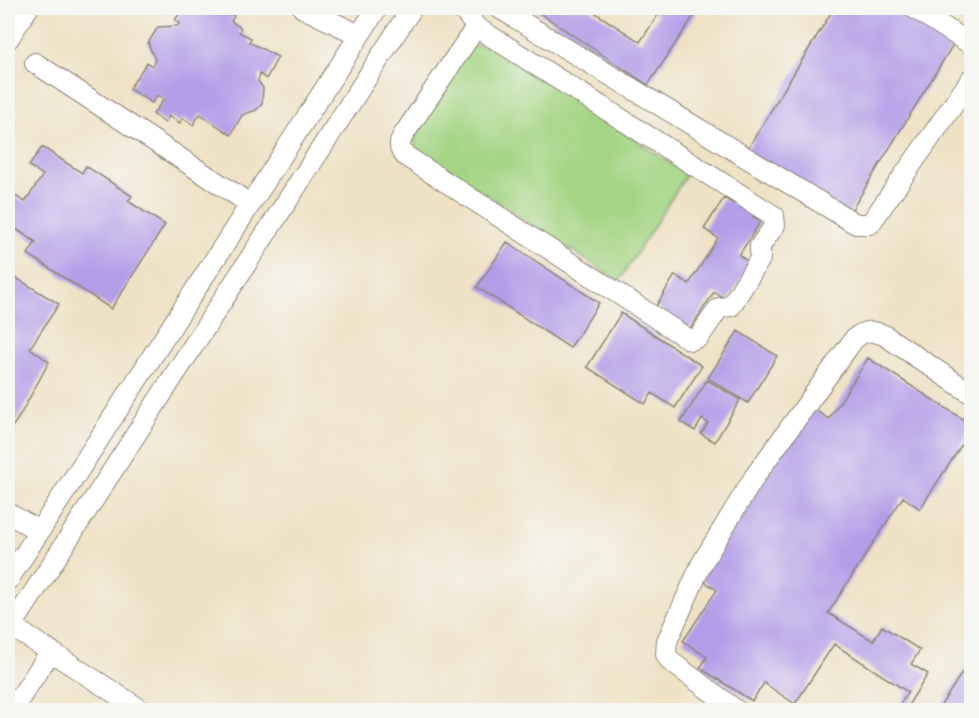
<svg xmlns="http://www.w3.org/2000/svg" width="979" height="718" font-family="Itim,sans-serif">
<rect width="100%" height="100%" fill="#f6f6f2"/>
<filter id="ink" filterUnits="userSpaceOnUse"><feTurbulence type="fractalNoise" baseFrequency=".0167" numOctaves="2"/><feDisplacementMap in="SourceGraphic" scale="12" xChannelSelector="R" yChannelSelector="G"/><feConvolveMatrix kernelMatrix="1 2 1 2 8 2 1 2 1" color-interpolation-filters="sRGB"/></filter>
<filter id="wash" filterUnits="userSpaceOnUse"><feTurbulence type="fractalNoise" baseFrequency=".008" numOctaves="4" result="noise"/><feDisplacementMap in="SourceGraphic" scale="24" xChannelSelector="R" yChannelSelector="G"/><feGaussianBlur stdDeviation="1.35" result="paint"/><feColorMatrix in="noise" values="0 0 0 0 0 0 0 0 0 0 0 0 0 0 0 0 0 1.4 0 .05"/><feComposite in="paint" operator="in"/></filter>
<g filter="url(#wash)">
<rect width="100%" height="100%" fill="#efe1c4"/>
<!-- green -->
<path fill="#a4d584" stroke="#688058" stroke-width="1.5" d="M487 42 687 174 619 281 414 148 416 126 468 48Z"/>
<g id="blocks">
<!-- building -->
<path fill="#b39de8" d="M183 8H209L218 13 222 8 234 16 231 21 241 28 239 32 251 38 249 42 278 57 266 79 260 74 258 81 263 88 262 104 256 110 242 115 231 135 200 114 193 125 183 118 180 123 169 116 165 123 153 114 164 99 158 95 152 103 129 89 147 62 152 66 155 60 148 43 158 27 177 26 180 23 175 20Z
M537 8H588L640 42 658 15 647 8H699L648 85 535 10Z
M834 8H908L957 38 848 216 745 153Z
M42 147 82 173 86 166 132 196 128 201 165 225 111 309 28 254 36 242 8 224V201L12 194 25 202 43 175 29 166Z
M740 195 759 208 753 217 761 221 739 255 751 264 728 300 714 292 690 329 662 316 665 312 656 306 675 275 689 284 718 238 704 229 724 198 734 204Z
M507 242 599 303 570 348 477 287Z
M8 273 59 304 30 348 49 362 19 417 8 433Z
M621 313 702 366 675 408 652 393 645 404 587 367Z
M738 331 777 356 748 403 708 378Z
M868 358 972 425V429L920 509 903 497 828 613 873 641 882 626 920 650 911 664 928 674 905 710H896L908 692 834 644 795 704 764 683 752 701 700 668 707 657 683 641 717 590 699 578 811 407 829 419Z
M707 380 740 400 715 442 701 434 708 423 702 419 695 431 681 422Z
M972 657V710H938Z"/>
</g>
</g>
<g filter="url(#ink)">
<use href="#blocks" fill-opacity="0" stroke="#8d8678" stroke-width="1.5"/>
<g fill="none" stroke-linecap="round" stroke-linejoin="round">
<!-- minor casing -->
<g stroke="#8d8678" stroke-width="22">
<path id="minor" d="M303 8 359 35
M459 8 465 12 476 27
M499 8 856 224H870L972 78
M914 8 972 45
M476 27 774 216 775 225 760 246V259L731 306 719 308 699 337 691 340 682 335 404 155C398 147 399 142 404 134Z
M8 39 28 8
M35 63 250 204
M8 513 39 531
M8 580 377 8
M11 626 141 710
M8 632 412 8
M12 710 51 651
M736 710 670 661 666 654 667 641 702 563 755 476 854 339C865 330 871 330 884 335L972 394"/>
</g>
<!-- minor -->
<use href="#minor" stroke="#fff" stroke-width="20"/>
</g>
</g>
<!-- margin -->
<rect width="979" height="718" fill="none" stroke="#f6f6f2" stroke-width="30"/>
</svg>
